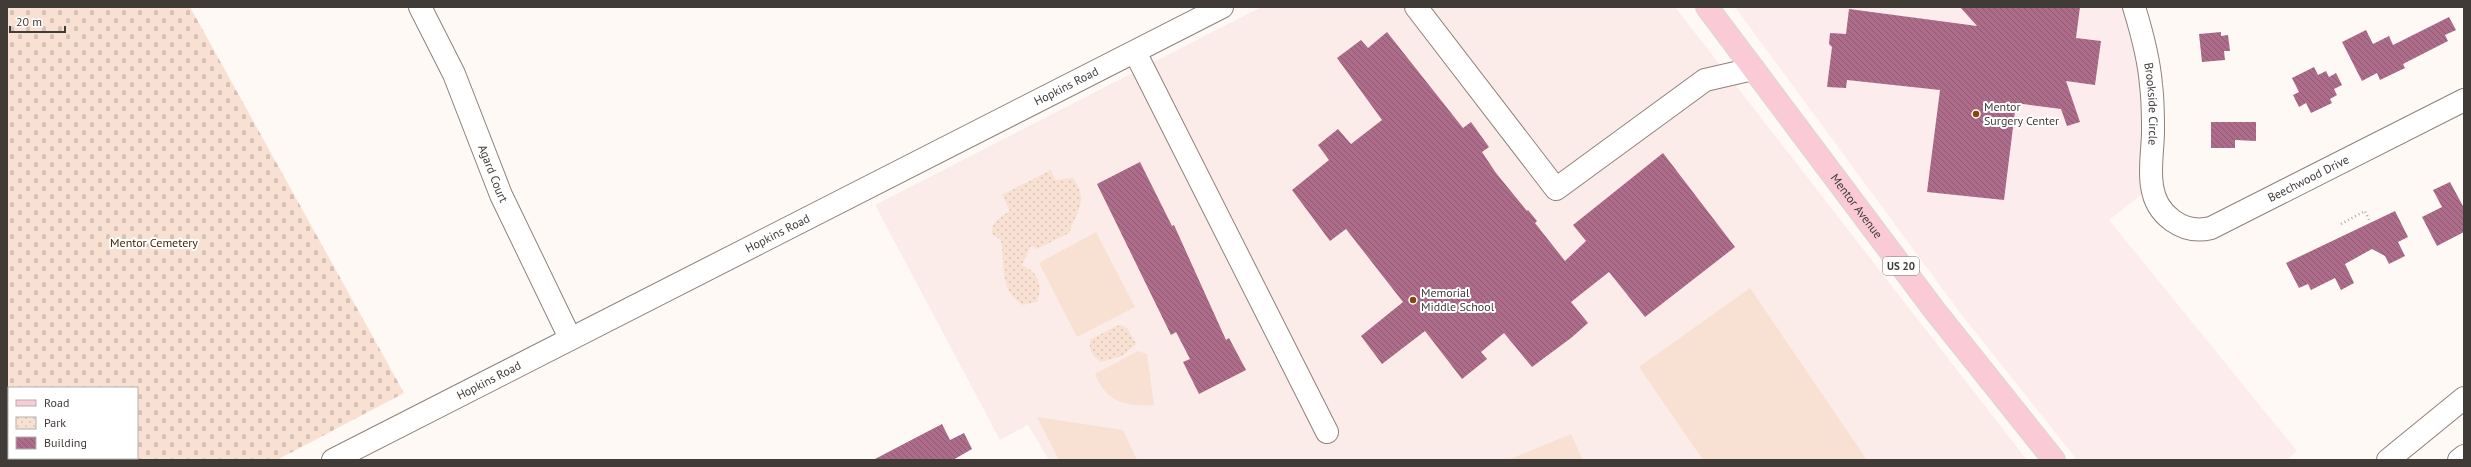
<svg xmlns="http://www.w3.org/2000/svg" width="2471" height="467" font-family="'PT Sans',sans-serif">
<defs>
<pattern id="cemetery-stones" width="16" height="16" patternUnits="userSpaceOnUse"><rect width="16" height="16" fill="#f8e0d3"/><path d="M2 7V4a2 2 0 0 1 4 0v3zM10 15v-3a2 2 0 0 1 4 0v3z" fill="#d6c1b6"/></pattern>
<pattern id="park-dots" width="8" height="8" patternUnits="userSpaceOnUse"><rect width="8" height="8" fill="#f8e0d3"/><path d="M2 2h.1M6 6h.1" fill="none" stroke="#d6c1b6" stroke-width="1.8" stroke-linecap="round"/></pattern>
<pattern id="building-back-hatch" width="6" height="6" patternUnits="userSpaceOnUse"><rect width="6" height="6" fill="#ad6c89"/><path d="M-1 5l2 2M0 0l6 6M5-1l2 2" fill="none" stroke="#8e5a71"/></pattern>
</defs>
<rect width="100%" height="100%" fill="#fff9f6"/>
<!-- education -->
<path fill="#fcece9" d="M1261 7H1675L2027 460H1049L1028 425 1000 440 875 205Z"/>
<!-- medical -->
<path fill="#fceced" d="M1735 7H2124L2137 49 2143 95 2142 194 2109 220 2297 451 2287 460H2077L1958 310Z"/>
<!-- green -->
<path fill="#f8e0d3" d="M1096 232 1135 307 1077 337 1039 263Z
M1750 288 1867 460H1703L1639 367Z
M1138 351 1147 354 1154 405C1126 407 1106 402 1095 374Z
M1037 417 1123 430 1137 460H1059Z
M1571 434 1583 460H1508Z"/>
<!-- cemetery -->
<path fill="url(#cemetery-stones)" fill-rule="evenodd" d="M7 7H190L404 393 277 460H7ZM9 388H137V458H9Z"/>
<!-- park -->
<path fill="url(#park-dots)" d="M1051 170 1055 180 1073 178C1089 200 1077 211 1069 233L1037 249 1031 246 1022 265C1039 273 1043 285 1037 302L1023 305C999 291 1005 265 1001 240L992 234C991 221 1001 217 1010 211L1002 195Z
M1122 325 1128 329 1136 344 1122 356 1101 362C1092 356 1089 351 1090 340L1116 326Z"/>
<!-- building -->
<path fill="url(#building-back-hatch)" d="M1960 7H2080L2076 38 2101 41 2095 85 2066 81 2080 122 2067 126 2061 109 2016 103 2004 200 1927 192 1940 90 1847 80 1846 88 1827 87 1832 47 1829 44 1830 33 1846 34 1849 9 1977 26Z
M2449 17 2456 30 2445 35 2448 41 2403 64 2405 68 2380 80 2377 73 2362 81 2342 42 2366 30 2373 44 2389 36 2393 45Z
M1387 32 1463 128 1471 122 1489 147 1482 152 1496 173 1527 211 1528 210 1537 221 1535 223 1565 261 1586 241 1573 225 1663 153 1735 247 1645 317 1609 272 1571 302 1588 323 1571 338 1532 367 1504 333 1481 352 1487 359 1462 379 1425 331 1382 364 1361 336 1403 302 1346 229 1330 241 1292 190 1329 160 1318 145 1338 129 1351 144 1382 120 1337 58 1361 40 1368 48Z
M2221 32V36L2228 35 2230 51H2224L2225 60 2202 62 2199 34Z
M2314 67 2318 75 2326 71 2329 77 2336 73 2342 85 2334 89 2337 95 2330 99 2332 103 2311 113 2306 103 2299 107 2293 95 2299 92 2292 78Z
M2211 122H2256V141L2235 140V148H2211Z
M1140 162 1172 226 1174 225 1226 340 1229 338 1246 370 1199 394 1183 362 1190 359 1176 332 1171 335 1097 184Z
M2450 182 2464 208V232L2437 246 2422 217 2442 207 2433 190Z
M2395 211 2408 237 2398 242 2405 256 2389 264 2385 256 2372 249 2345 264 2354 283 2341 290 2335 278 2311 290 2308 284 2299 288 2286 263Z
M942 424 950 440 964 433 972 449 953 460H873Z"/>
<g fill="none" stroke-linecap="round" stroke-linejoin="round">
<!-- minor casing -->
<g stroke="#8e827b" stroke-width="24">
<g id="minor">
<path id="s1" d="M420 7 454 74 501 195 570 338"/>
<path d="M1416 7 1556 189 1705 80 1753 69"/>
<path id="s2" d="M2134 7C2142 33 2149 58 2151 85 2153 100 2153 116 2153 131 2153 149 2149 168 2152 186 2156 215 2183 235 2211 228L2464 100"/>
<path d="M1135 52 1327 432"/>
<path id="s3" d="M333 460 1222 7"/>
<path d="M2388 460 2464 398"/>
<path d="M2459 460 2464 456"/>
</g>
</g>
<!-- major casing -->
<g stroke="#d9d8d7" stroke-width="24">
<g id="major">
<path id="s4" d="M1707 7 1935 311 2054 460"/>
</g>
</g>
<!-- path -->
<path stroke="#afa9a6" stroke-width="2.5" stroke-dasharray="1 3" stroke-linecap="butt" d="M2341 224 2365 211 2370 222"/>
<!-- minor -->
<use href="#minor" stroke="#fff" stroke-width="22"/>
<!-- major -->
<use href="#major" stroke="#facbd7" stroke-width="22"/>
</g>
<!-- markers -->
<g fill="#864709" stroke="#fff" stroke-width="1.5">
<circle cx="1976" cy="114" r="4"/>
<circle cx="1413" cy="300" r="4"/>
</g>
<g text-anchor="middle" stroke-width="4" stroke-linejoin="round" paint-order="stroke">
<!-- shield labels -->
<rect fill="#fff" stroke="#7a7674" stroke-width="1" x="1883" y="257" width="36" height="18" rx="3"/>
<g font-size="11" font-weight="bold" fill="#413b38">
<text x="1901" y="270">US 20</text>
</g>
<!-- street labels -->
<g font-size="12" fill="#413b38" stroke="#fff">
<text dy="4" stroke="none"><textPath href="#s3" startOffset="823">Hopkins Road</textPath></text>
<text dy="4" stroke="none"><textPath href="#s2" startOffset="99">Brookside Circle</textPath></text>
<text dy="4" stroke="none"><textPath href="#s1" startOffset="182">Agard Court</textPath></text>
<text dy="4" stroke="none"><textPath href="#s2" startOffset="372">Beechwood Drive</textPath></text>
<text dy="4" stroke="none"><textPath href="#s4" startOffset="249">Mentor Avenue</textPath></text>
<text dy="4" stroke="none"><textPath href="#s3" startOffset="499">Hopkins Road</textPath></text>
<text dy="4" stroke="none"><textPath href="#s3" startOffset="175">Hopkins Road</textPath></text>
</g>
<!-- poi labels -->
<g font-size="12" fill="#413b38" stroke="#fff" text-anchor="start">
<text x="1984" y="111">Mentor<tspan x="1984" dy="14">Surgery Center</tspan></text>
<text x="1421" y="297">Memorial<tspan x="1421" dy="14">Middle School</tspan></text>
</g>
<!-- park labels -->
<g font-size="12" fill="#451d01" stroke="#fff">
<text x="154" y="247">Mentor Cemetery</text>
</g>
</g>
<!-- border -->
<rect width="2471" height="467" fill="none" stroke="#413b38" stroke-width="16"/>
<!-- legend -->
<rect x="8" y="387" width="130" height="72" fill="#ffffff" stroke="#b3b1af"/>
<rect x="16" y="400" width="20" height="6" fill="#facbd7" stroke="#b3b1af"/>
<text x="44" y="407" font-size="12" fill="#413b38">Road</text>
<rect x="16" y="417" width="20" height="12" fill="url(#park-dots)" stroke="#b3b1af"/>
<text x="44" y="427" font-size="12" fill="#413b38">Park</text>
<rect x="16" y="437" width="20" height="12" fill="url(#building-back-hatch)" stroke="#b3b1af"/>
<text x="44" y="447" font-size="12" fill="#413b38">Building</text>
<!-- scale -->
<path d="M10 26v6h55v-6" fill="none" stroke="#413b38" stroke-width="2"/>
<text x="16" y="26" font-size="12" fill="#413b38" stroke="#ffffff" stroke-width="3" paint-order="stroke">20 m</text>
</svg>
